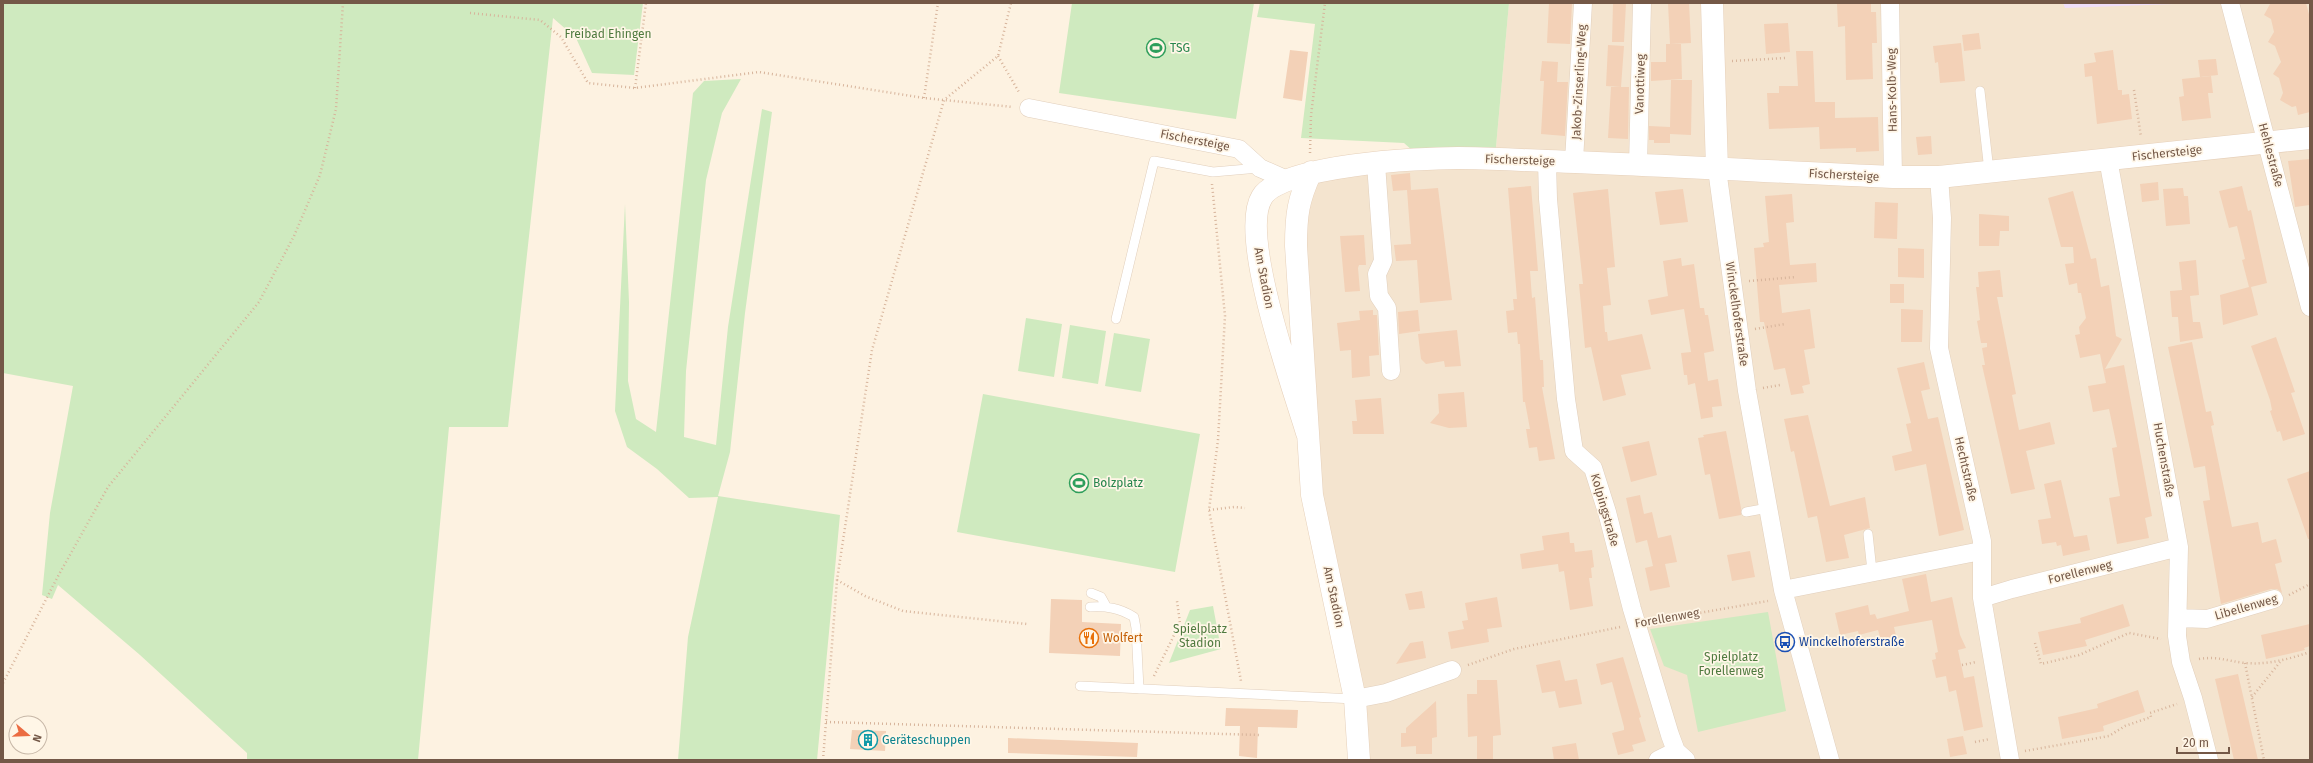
<svg xmlns="http://www.w3.org/2000/svg" width="2313" height="763" font-family="'Fira Sans',sans-serif">
<rect width="100%" height="100%" fill="#fdf2e1"/>
<!-- residential -->
<path fill="#f4e4cf" d="M1509 3H2310V760H1356L1312 495 1296 269 1311 172 1495 158Z"/>
<!-- education -->
<path fill="#efdef9" d="M2063 3H2202L2065 8Z"/>
<!-- green -->
<path fill="#cfeabf" d="M3 3H643L634 75 592 73 576 38 553 18 508 427H449L418 760H247V753L140 655 58 585 52 599 42 595 50 513 73 386 3 373Z
M1072 3H1254L1236 119 1059 93Z
M1260 3H1509L1495 158 1423 160 1404 143 1301 138 1315 24 1257 17Z
M741 79 722 113 706 180 686 371 684 437 716 445 728 327 762 109 772 112 745 313 730 452 718 496 840 515 817 760H678L688 637 718 497 689 498 657 469 627 447 615 411 625 204 629 302 628 381 636 419 656 432 693 93 704 81Z
M1026 318 1062 324 1054 377 1018 371Z
M1070 325 1106 331 1098 384 1062 378Z
M1114 333 1150 339 1141 392 1105 386Z
M983 394 1200 434 1175 572 957 532Z
M1213 606 1221 649 1169 663 1190 610Z
M1768 612 1786 711 1698 732 1687 675 1664 666 1650 629Z"/>
<!-- building -->
<path fill="#f3d1b7" d="M1549 3H1572L1570 44 1547 43Z
M1613 3H1626L1624 42H1612Z
M1668 3H1689L1691 43 1670 44Z
M1837 3H1871V12H1876L1877 43H1872L1873 79 1846 80 1845 26 1838 27Z
M2276 3H2306L2310 18V112L2298 115 2296 106 2292 107 2280 100 2283 93 2279 78 2273 74 2281 62 2275 46 2268 42 2274 32 2271 19 2264 15 2270 4Z
M1788 23 1790 52 1766 54 1764 24Z
M1979 33 1981 49 1964 51 1962 35Z
M1961 43 1965 81 1940 83 1938 62 1935 63 1933 46Z
M1666 44H1681L1682 79 1651 81V62H1666Z
M1608 45 1624 46 1621 87 1606 86Z
M1290 50 1308 52 1302 101 1283 98Z
M2113 50 2118 90H2122V95L2129 94 2132 119 2097 124 2092 76 2085 77 2084 64 2096 62 2094 53Z
M1796 51H1813L1815 102H1835V118L1878 117 1879 151 1856 152V148L1820 149 1819 127 1769 129 1767 93H1779V86H1798Z
M2216 59 2218 75 2200 77 2198 60Z
M1542 61 1558 62 1557 82H1568L1565 136 1541 134 1544 81H1540Z
M2211 76 2213 93H2208L2211 118 2182 121 2179 97 2184 96 2182 79Z
M1671 80H1692L1691 135 1670 134V143H1654V140H1649V126L1670 127Z
M1611 87H1629L1628 139 1608 138Z
M1931 136 1932 154 1918 155 1916 137Z
M2310 159V205L2295 207 2288 161Z
M1410 173 1411 190 1438 188 1452 300 1420 303 1417 260 1396 261 1394 245 1411 244 1407 190 1393 191 1391 175Z
M2158 182 2159 200 2142 202 2140 184Z
M1531 186 1538 271H1530L1532 298 1535 297 1540 360H1543L1544 387H1542L1555 459 1539 461 1537 447 1529 448 1526 429H1530L1525 402H1523L1520 344H1518L1517 332 1508 333 1506 311 1514 310 1513 299H1517L1508 188Z
M2242 186 2248 211 2251 210 2267 283 2251 287 2258 315 2223 325 2220 295 2249 287 2242 260 2245 259 2237 226 2229 228 2219 191Z
M2183 188 2184 196H2188L2190 224 2166 226 2163 189Z
M1608 189 1615 267 1607 268 1611 305 1603 306 1605 332H1607L1608 341 1642 334 1651 369 1621 375 1626 395 1603 401 1591 347 1585 348 1579 284H1583L1573 193Z
M1683 189 1688 222 1660 225 1655 192Z
M2073 191 2091 259 2096 258 2101 287 2109 285 2116 336 2122 339 2105 369 2124 365 2152 516 2145 518 2149 538 2117 544 2109 498 2120 496 2112 448 2117 447 2109 409 2093 412 2088 386 2106 383 2100 354 2080 358 2075 335 2080 334 2079 327 2086 318 2081 293H2078L2077 283 2069 285 2065 264 2074 263 2073 247H2061L2048 198Z
M1792 194 1794 222 1786 223 1790 265 1816 263 1817 282 1779 285 1782 313 1810 309 1815 348 1804 350 1810 384 1802 386 1804 393 1791 395 1785 368 1774 370 1764 322H1760L1754 248 1764 247 1763 243 1769 242 1765 196Z
M1875 202 1898 203 1897 239 1874 238Z
M1979 214 2009 216V231H2000L1999 246H1979Z
M1364 235 1366 265H1359L1358 268 1360 291 1345 292 1340 236Z
M1898 248 1924 249V278L1898 277Z
M1681 258 1682 266 1694 264 1700 308H1704L1705 315H1708L1714 351 1704 353 1708 381 1718 379 1722 406 1712 407 1713 417 1701 419 1695 383 1688 385 1687 375H1684L1681 353 1691 352 1684 309 1651 315 1648 300 1668 296 1663 261Z
M2196 260 2199 295 2190 296 2193 322H2200L2203 338 2180 342 2178 317H2172L2170 291 2182 290 2179 262Z
M2000 270 2003 297H1997L2016 394 2012 395 2019 430 2050 422 2055 444 2026 451 2035 489 2011 494 1982 365H1985L1982 348 1987 347V343H1981L1977 321 1980 320 1976 287H1979L1978 272Z
M1890 284H1904V303H1890Z
M1901 309 1923 310 1922 342H1901Z
M1373 310V315H1377L1379 355 1369 356 1370 376 1352 378 1351 350 1340 351 1337 323 1360 320 1359 311Z
M1418 310 1420 331 1399 334 1398 312Z
M1457 330 1461 366 1445 367 1444 361 1426 364 1421 359 1418 334Z
M2276 337 2295 392 2291 393 2305 434 2283 441 2280 431 2277 432 2270 411 2272 410 2270 400 2251 346Z
M2192 342 2206 412 2211 411 2214 425 2211 426 2232 527 2258 522 2262 543 2276 539 2282 562 2275 564 2282 593 2277 589H2271L2221 604 2203 501 2210 500 2205 466 2194 468 2168 347Z
M1924 362 1930 389 1921 391 1928 419 1938 417 1964 530 1939 536 1926 464 1895 471 1892 456 1912 451 1906 424 1911 423 1897 368Z
M1464 392 1467 427 1449 428 1430 423 1439 413 1438 394Z
M1381 398 1384 434H1353L1352 421H1357L1355 400Z
M1808 415 1830 506 1865 497 1870 528 1844 535 1849 558 1826 562 1817 516 1808 518 1794 451 1791 452 1784 419Z
M1726 431 1741 508V515L1719 519 1710 474 1705 475 1698 438 1704 437 1703 435Z
M1649 441 1657 475 1631 482 1622 447Z
M2310 471V539H2308L2287 479Z
M2061 480 2074 537 2087 535 2090 550 2063 556 2061 545 2057 546 2056 542 2042 544 2038 520 2051 518 2044 484Z
M1640 495 1644 514 1652 512 1658 538 1671 535 1677 562 1665 564 1670 587 1650 591 1645 568 1653 566 1647 540 1636 543 1626 498Z
M1569 532 1570 543H1574L1575 552 1592 550 1594 567 1591 568 1592 578H1589L1593 606 1570 610 1564 571 1559 572 1558 564 1522 569 1520 554 1544 550 1542 536Z
M1750 551 1755 577 1732 581 1727 555Z
M1926 574 1931 602 1952 597 1960 635 1966 648 1958 650 1964 678 1974 676 1983 727 1964 731 1956 690 1949 692 1946 676 1936 678 1932 660 1936 659 1935 653 1938 652 1932 620 1894 627 1896 636 1881 640 1878 630 1859 635 1858 631 1840 635 1835 613 1868 605 1870 615 1875 614 1877 619 1909 611 1902 579Z
M1422 591 1425 608 1409 610 1405 594Z
M1497 597 1502 627 1487 629 1489 642 1451 649 1448 632 1464 629 1462 621 1468 620 1465 603Z
M1051 599 1082 600V622L1121 624 1120 656 1049 653Z
M2123 604 2130 626 2085 640 2087 646 2043 655 2038 632 2081 623 2080 618Z
M2310 624V646L2304 648 2305 650 2266 659 2261 635Z
M1423 641 1426 658 1396 664 1410 643Z
M1623 657 1641 717 1639 718 1646 741 1632 745 1634 751 1618 755 1612 733 1624 730V727L1612 682 1601 685 1596 664Z
M1560 660 1565 681 1577 679 1582 704 1559 708 1555 691 1542 693 1536 665Z
M2238 674 2247 713 2258 760H2234L2215 679Z
M1477 680H1497L1501 735 1493 736V760H1477V736L1468 737 1467 694H1477Z
M2138 690 2145 712 2103 726 2104 731 2062 739 2058 717 2098 708 2097 704Z
M1436 701 1437 737 1432 738V754H1416V746L1401 747V733H1406V728Z
M1226 708 1298 710 1297 728 1258 727 1257 758 1239 756 1240 726H1225Z
M852 730 886 731 885 751 850 749Z
M1963 736 1967 754 1950 757 1947 739Z
M1008 738 1138 743 1137 757 1008 753Z
M1576 743 1579 760H1554L1552 747Z"/>
<g fill="none" stroke-linecap="round" stroke-linejoin="round">
<!-- lane casing -->
<g stroke="#e1cfbc" stroke-width="10">
<path id="lane" d="M1980 91 1989 171
M1116 319 1154 161 1213 172 1259 168
M1746 512 1768 508
M1868 534 1872 571
M1091 593 1101 597 1106 606
M1090 607C1107 606 1119 608 1134 617L1136 628 1139 689
M1080 686 1355 699"/>
</g>
<!-- street casing -->
<g stroke="#e1cfbc" stroke-width="19">
<path id="street" d="M1890 3 1893 177
M2230 3 2310 307
M1029 108 1239 149 1260 168 1285 179
M2108 159 2179 547 2177 636 2181 662 2193 698 2209 760
M1547 161 1548 199 1566 399 1574 451 1593 468 1607 512 1632 609 1670 735 1676 751 1686 760
M1574 161 1583 3
M1376 164 1383 261 1377 274 1379 296 1387 308 1391 371
M1638 165 1642 3
M1717 169 1747 391 1783 590 1830 760
M1939 177 1942 218 1939 348 1982 541V598L2010 760
M1783 590 1981 551
M1982 598 2012 589 2179 547
M2178 618 2207 619 2274 599
M1355 699 1386 693 1452 670
M1658 760 1676 751"/>
</g>
<!-- secondary casing -->
<g stroke="#e6d0ba" stroke-width="23">
<path id="secondary" d="M1712 3 1717 169
M1311 172C1298 200 1296 215 1296 246L1312 495 1355 699 1359 760
M1307 433C1294 389 1238 235 1262 197 1281 165 1420 158 1458 158 1488 158 1517 160 1547 161 1662 165 1778 172 1893 177H1939L2310 138"/>
</g>
<!-- path -->
<path stroke="#d7b49b" stroke-width="2.5" stroke-dasharray="1 3" stroke-linecap="butt" d="M470 13 540 20 561 37 588 83 635 88 759 72 924 98 1013 107
M998 56 1020 94
M1732 61 1786 58
M635 88 646 3
M2134 90 2141 137
M924 98 938 3
M1310 153 1311 115 1325 3
M1212 184 1225 316 1218 440 1209 510 1241 681
M1749 281 1796 277
M1755 329 1785 324
M1763 388 1780 385
M1209 510 1234 507 1245 508
M837 580 865 596 903 611 1027 624
M2289 595 2310 584
M1653 621 1768 601
M2035 643 2041 664 2079 655 2129 633 2161 639
M2199 659C2218 656 2227 661 2245 663 2268 665 2289 659 2310 652
M2245 663 2264 760
M1468 665 1514 649 1620 627
M1962 665 1976 662
M1154 676 1180 623 1177 601
M3 683 57 578 108 487 259 302 294 236 320 175 336 109 343 3
M2252 697 2280 662
M826 722 1259 735
M1975 742 1990 739
M2025 751 2109 736 2125 726 2151 717 2150 713 2177 704
M823 760 837 580 872 350 944 100 998 56 1011 3"/>
<!-- lane -->
<use href="#lane" stroke="#fff" stroke-width="9"/>
<!-- street -->
<use href="#street" stroke="#fff" stroke-width="18"/>
<!-- secondary -->
<use href="#secondary" stroke="#fff" stroke-width="22"/>
</g>
<!-- icons -->
<defs>
<g id="stadium-ring" transform="scale(1)"><circle r="9.5" fill="#fff6e7" stroke="#2e9e5b" stroke-width="1.5"/><path d="M0-5a6.5 5 0 1 0 0 10a6.5 5 0 1 0 0-10ZM-3.5-1.8h7v3.6h-7Z" fill="#2e9e5b"/></g>
<g id="restaurant-ring" transform="scale(1)"><circle r="9.5" fill="#fff6e7" stroke="#e8710a" stroke-width="1.5"/><path d="M-5-6h1v4h1v-4h1v4h1v-4h1v5L-1.5 .5V6h-2V.5L-5-1ZM5-6V6H3V1.5H1.5Q1.5-4 5-6Z" fill="#e8710a"/></g>
<g id="bus-ring" transform="scale(1)"><circle r="9.5" fill="#fff6e7" stroke="#1a4fb4" stroke-width="1.5"/><path d="M-5-6H5V4H4V6H2V4H-2V6H-4V4H-5ZM-3.5-4V0h7V-4ZM-3.5 1.2v1.5H-2V1.2ZM2 1.2v1.5H3.5V1.2Z" fill="#1a4fb4"/></g>
<g id="building-ring" transform="scale(1)"><circle r="9.5" fill="#fff6e7" stroke="#0f9aa8" stroke-width="1.5"/><path d="M-4-6H4V6H1V3H-1V6H-4ZM-2.5-4.3h1.7v1.8h-1.7ZM.8-4.3h1.7v1.8H.8ZM-2.5-1h1.7V.8h-1.7ZM.8-1h1.7V.8H.8Z" fill="#0f9aa8"/></g>
</defs>
<g fill-rule="evenodd">
<use href="#stadium-ring" x="1156" y="48"/>
<use href="#stadium-ring" x="1079" y="483"/>
<use href="#restaurant-ring" x="1089" y="638"/>
<use href="#bus-ring" x="1785" y="642"/>
<use href="#building-ring" x="868" y="740"/>
</g>
<g text-anchor="middle" stroke-width="3.5" stroke-linejoin="round" paint-order="stroke">
<!-- park labels -->
<g font-size="12" fill="#4f7a3f" stroke="#fff6e7">
<text x="608" y="38">Freibad Ehingen</text>
<text x="1200" y="633">Spielplatz<tspan x="1200" dy="14">Stadion</tspan></text>
<text x="1731" y="661">Spielplatz<tspan x="1731" dy="14">Forellenweg</tspan></text>
</g>
<!-- leisure labels -->
<g font-size="12" fill="#27864d" stroke="#fff6e7" text-anchor="start">
<text x="1170" y="52">TSG</text>
<text x="1093" y="487">Bolzplatz</text>
</g>
<!-- street labels -->
<g font-size="12" fill="#745847" stroke="#fff6e7">
<text transform="translate(1579 82) rotate(-87)" y="4">Jakob-Zinserling-Weg</text>
<text transform="translate(1640 84) rotate(-88)" y="4">Vanottiweg</text>
<text transform="translate(1892 90) rotate(-91)" y="4">Hans-Kolb-Weg</text>
<text transform="translate(1195 140) rotate(11)" y="4">Fischersteige</text>
<text transform="translate(2167 153) rotate(-6)" y="4">Fischersteige</text>
<text transform="translate(2271 155) rotate(75)" y="4">Hehlestraße</text>
<text transform="translate(1520 160) rotate(2)" y="4">Fischersteige</text>
<text transform="translate(1844 175) rotate(3)" y="4">Fischersteige</text>
<text transform="translate(1264 278) rotate(79)" y="4">Am Stadion</text>
<text transform="translate(1737 314) rotate(82)" y="4">Winckelhoferstraße</text>
<text transform="translate(2164 460) rotate(80)" y="4">Huchenstraße</text>
<text transform="translate(1966 469) rotate(77)" y="4">Hechtstraße</text>
<text transform="translate(1605 510) rotate(74)" y="4">Kolpingstraße</text>
<text transform="translate(2080 572) rotate(-14)" y="4">Forellenweg</text>
<text transform="translate(1334 597) rotate(78)" y="4">Am Stadion</text>
<text transform="translate(2246 607) rotate(-16)" y="4">Libellenweg</text>
<text transform="translate(1667 618) rotate(-10)" y="4">Forellenweg</text>
</g>
<!-- food labels -->
<g font-size="12" fill="#c56008" stroke="#fff6e7" text-anchor="start">
<text x="1103" y="642">Wolfert</text>
</g>
<!-- transit labels -->
<g font-size="12" fill="#164399" stroke="#fff6e7" text-anchor="start">
<text x="1799" y="646">Winckelhoferstraße</text>
</g>
<!-- culture labels -->
<g font-size="12" fill="#0d838f" stroke="#fff6e7" text-anchor="start">
<text x="882" y="744">Geräteschuppen</text>
</g>
</g>
<!-- border -->
<rect width="2313" height="763" fill="none" stroke="#745847" stroke-width="8"/>
<!-- north arrow -->
<g transform="translate(28 735) rotate(109)"><circle r="19" fill="#fff6e7" stroke="#c7b7a7"/>
<path d="M0-3L7 15L0 10L-7 15Z" fill="#eb6c42"/>
<text y="-6" font-size="11" font-weight="bold" text-anchor="middle" fill="#745847">N</text>
</g>
<!-- scale -->
<path d="M2177 747v6h52v-6" fill="none" stroke="#745847" stroke-width="2"/>
<text x="2183" y="747" font-size="12" fill="#745847" stroke="#fff6e7" stroke-width="3" paint-order="stroke">20 m</text>
</svg>
